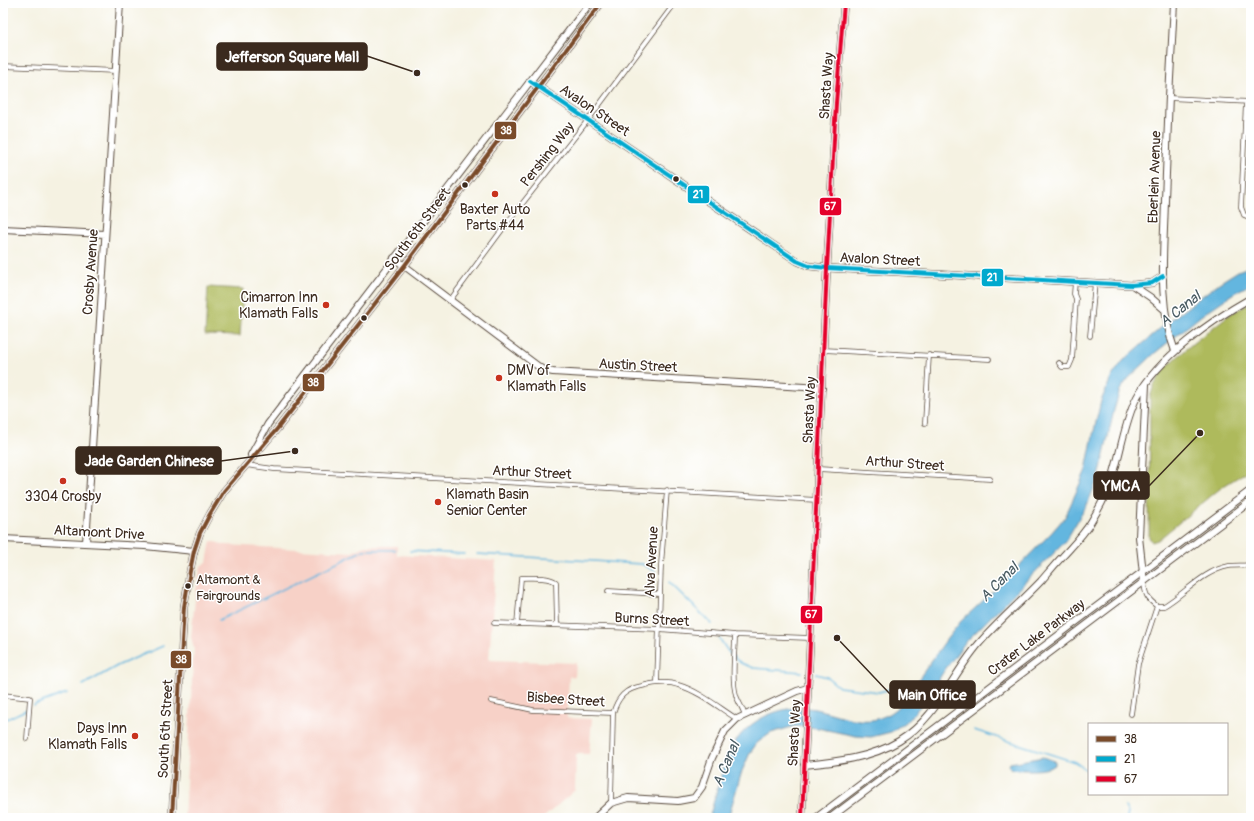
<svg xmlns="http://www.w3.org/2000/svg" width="1254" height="821" font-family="Pangolin,sans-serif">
<rect width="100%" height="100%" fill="#fff"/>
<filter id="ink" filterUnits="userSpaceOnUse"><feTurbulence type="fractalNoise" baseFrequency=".025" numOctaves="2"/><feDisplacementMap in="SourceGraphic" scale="8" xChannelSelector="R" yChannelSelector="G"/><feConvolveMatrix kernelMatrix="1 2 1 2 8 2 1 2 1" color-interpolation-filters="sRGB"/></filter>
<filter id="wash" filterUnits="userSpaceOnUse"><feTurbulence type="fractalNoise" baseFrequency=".012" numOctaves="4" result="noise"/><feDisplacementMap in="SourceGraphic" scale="16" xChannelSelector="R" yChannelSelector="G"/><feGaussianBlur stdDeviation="0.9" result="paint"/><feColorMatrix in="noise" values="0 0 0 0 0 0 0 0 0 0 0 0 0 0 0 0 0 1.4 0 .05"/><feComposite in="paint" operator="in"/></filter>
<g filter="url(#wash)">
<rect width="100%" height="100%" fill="#f5f2e2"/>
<!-- built -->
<path fill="#f7d1c7" d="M211 541 226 545 352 552 365 546H397V555L496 561 489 660 576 663 575 676 569 677 567 718 592 719 589 754H576L575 790 543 818H184L194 648 191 637 196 591 201 566 207 562Z"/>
<!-- green -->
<path fill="#aeba5c" stroke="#74723d" d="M208 287 243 289 240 336 205 335Z
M1251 303V469L1222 487 1158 540 1152 542 1149 537 1150 397 1154 385 1164 369 1192 344 1230 314Z"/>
<!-- water -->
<path fill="#63b6df" stroke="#4f707e" d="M1251 266V284L1234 293 1202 315 1155 353 1128 379 1120 390 1114 410 1100 473 1087 505 1065 542 964 644 944 671 925 701 908 720 891 732 871 737 856 736 817 728 795 726 771 733 757 743 750 753 742 771 728 818H709C716 795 721 770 732 748 746 719 784 703 815 709 848 716 872 733 901 704L946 640 961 621 999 586 1052 532 1065 517 1086 470 1093 435 1101 401 1112 376 1123 361 1163 326 1219 283 1238 271Z
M1043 757 1055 761V765C1046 772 1022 770 1011 769L1009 766 1010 763Z"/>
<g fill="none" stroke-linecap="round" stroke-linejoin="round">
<!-- stream -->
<path stroke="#63b6df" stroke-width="1.5" d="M410 551 464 554
M477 554 642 564 655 571
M669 582 712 624
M219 620 364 550H395
M720 639C726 649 731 657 741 663 745 665 749 666 753 668L802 672
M816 674 827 677 839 687 879 692 898 687
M83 685 119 665 163 646
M34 705 67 693
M3 720C11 718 18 713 26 710
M974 730 1075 762 1089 772
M1125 807 1128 813 1127 818"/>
</g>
</g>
<g filter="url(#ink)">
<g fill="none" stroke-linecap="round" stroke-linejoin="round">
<!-- street casing -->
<g stroke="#57483b" stroke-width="5.5">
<path id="street" d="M3 66 116 71
M1169 98 1251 102
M1246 102 1241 207 1244 215 1251 218
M451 299 507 223 588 120 675 3
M1090 336 1095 282
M824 350 989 359
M1059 363 1062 367H1069L1072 360 1076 299 1074 294 1075 281
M925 423 929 355
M246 465 274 469 817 500
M818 469 990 479
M608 591 660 594
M1157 606H1164C1186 593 1203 571 1229 566 1236 565 1244 566 1251 565
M494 623 659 629 735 635 810 638
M517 624 521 578C531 578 547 576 556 582L557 625
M735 635C735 653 731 678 736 695 738 702 743 708 745 716
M657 683 661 565 667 490
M3 695 30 698 27 739
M491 701 533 710 613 713
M1131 714 1138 664 1157 606C1147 599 1145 594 1144 582
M611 803 613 713C618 697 625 689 642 686 654 683 667 681 678 685 699 691 718 707 737 719"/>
</g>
<!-- secondary casing -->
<g stroke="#57483b" stroke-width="8">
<path id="secondary" d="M1174 3C1170 69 1167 135 1165 200 1164 250 1157 304 1175 351
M530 81 797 261 809 266 827 268 1132 285 1152 283 1163 276
M3 229 105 234
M394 258 543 370 553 372 822 388
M1132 285 1150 297 1165 310
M3 539 145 546 194 551
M86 543 120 3
M1144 582 1139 537 1146 384
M804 765C836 762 871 758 899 741 938 718 953 671 983 639 1001 619 1022 601 1041 581 1048 573 1055 564 1063 556 1073 545 1084 534 1091 522 1100 507 1108 492 1113 476 1121 451 1125 420 1137 397 1158 358 1212 320 1251 298
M595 818 611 803 628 798 678 801 694 798 702 787 712 758 725 731 737 719 797 691 808 688
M802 818 827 268 836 103 844 3"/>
</g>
<!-- primary casing -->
<g stroke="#57483b" stroke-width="8">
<path id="primary" d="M251 455 268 424 590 3
M172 818 184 607 190 571 194 551 200 533 210 514 224 491 277 429 405 265 601 3
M816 818 1251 490
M830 818 1251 501"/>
</g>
<!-- street -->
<use href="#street" stroke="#fff" stroke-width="4"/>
<!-- secondary -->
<use href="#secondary" stroke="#fff" stroke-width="6"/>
<!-- primary -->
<use href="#primary" stroke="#fff" stroke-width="6"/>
<!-- bus-1 casing -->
<g stroke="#fff" stroke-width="7">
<path id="bus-1" d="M172 818 184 607 190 571 194 551 200 533 210 514 224 491 277 429 405 265 601 3"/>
</g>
<!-- bus-2 casing -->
<g stroke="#fff" stroke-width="7">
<path id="bus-2" d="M530 81 797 261 809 266 827 268 1132 285 1152 283 1163 276"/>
</g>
<!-- bus-3 casing -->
<g stroke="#fff" stroke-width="7">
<path id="bus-3" d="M802 818 827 268 836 103 844 3"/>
</g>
<!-- bus-1 -->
<use href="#bus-1" stroke="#7a4b2a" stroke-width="4"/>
<!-- bus-2 -->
<use href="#bus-2" stroke="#00a9ce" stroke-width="4"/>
<!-- bus-3 -->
<use href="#bus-3" stroke="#e4002b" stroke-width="4"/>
</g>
</g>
<!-- markers -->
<g fill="#3b2a1e" stroke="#fff" stroke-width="1.5">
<circle cx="676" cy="179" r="3.5"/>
<circle cx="465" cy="185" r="3.5"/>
<circle cx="364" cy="318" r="3.5"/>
<circle cx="188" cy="586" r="3.5"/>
</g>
<g fill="#c8321e" stroke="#fff" stroke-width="1.5">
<circle cx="495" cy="194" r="4"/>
<circle cx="326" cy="305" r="4"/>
<circle cx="499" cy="378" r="4"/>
<circle cx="63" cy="481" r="4"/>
<circle cx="438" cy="502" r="4"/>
<circle cx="135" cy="736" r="4"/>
</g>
<g text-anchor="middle" stroke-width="3" stroke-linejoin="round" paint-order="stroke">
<!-- bus labels -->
<g font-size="13" fill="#3b2a1e" stroke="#fff" text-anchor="start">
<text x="196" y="584">Altamont &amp;<tspan x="196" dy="16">Fairgrounds</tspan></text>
</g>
<!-- street labels -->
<g font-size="14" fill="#3b2a1e" stroke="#fff">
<text transform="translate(826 86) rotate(-86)" y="5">Shasta Way</text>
<text transform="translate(595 110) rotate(34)" y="5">Avalon Street</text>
<text transform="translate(547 154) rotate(-52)" y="5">Pershing Way</text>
<text transform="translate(1154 177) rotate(-88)" y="5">Eberlein Avenue</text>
<text transform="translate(417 229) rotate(-53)" y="5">South 6th Street</text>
<text transform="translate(880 259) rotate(3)" y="5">Avalon Street</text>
<text transform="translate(90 272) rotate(-86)" y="5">Crosby Avenue</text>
<text transform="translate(638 365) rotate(3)" y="5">Austin Street</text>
<text transform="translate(809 410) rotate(-87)" y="5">Shasta Way</text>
<text transform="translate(905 463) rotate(4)" y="5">Arthur Street</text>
<text transform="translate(532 472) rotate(3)" y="5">Arthur Street</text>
<text transform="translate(99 532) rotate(3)" y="5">Altamont Drive</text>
<text transform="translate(651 562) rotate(-87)" y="5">Alva Avenue</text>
<text transform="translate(652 619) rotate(3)" y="5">Burns Street</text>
<text transform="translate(1036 637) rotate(-37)" y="5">Crater Lake Parkway</text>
<text transform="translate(566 699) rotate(4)" y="5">Bisbee Street</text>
<text transform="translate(165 729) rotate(-87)" y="5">South 6th Street</text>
<text transform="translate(794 733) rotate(-87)" y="5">Shasta Way</text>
</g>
<!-- poi labels -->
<g font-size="14" fill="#3b2a1e" stroke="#fff">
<text x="495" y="214">Baxter Auto<tspan x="495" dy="16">Parts #44</tspan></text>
<text x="318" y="302" text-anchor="end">Cimarron Inn<tspan x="318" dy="16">Klamath Falls</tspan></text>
<text x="507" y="375" text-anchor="start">DMV of<tspan x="507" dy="16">Klamath Falls</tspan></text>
<text x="446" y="499" text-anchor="start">Klamath Basin<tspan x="446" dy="16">Senior Center</tspan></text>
<text x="63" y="501">3304 Crosby</text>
<text x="127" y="733" text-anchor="end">Days Inn<tspan x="127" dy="16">Klamath Falls</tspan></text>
</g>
<!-- water labels -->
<g font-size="15" font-style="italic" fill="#495b62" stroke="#fff">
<text transform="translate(1180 309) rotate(-38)" y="5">A Canal</text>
<text transform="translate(999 582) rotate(-45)" y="5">A Canal</text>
<text transform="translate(726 764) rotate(-67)" y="5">A Canal</text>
</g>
</g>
<!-- callouts -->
<path fill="none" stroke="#3b2a1e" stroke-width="1.5" d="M417 73L367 56M295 451L221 461M1200 433L1149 486M837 638L890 694"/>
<g fill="#3b2a1e" stroke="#fff" stroke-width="1.5">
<circle cx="417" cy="73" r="4"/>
<circle cx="295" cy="451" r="4"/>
<circle cx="1200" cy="433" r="4"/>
<circle cx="837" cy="638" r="4"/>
</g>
<g fill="#3b2a1e" stroke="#3b2a1e" stroke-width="1.5">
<rect x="217" y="43" width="150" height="27" rx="4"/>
<rect x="76" y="447" width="145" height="27" rx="4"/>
<rect x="1094" y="472" width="55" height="27" rx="4"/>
<rect x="890" y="681" width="85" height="27" rx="4"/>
</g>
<g font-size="15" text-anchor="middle" font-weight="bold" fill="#fff">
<text x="292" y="62">Jefferson Square Mall</text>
<text x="149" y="466">Jade Garden Chinese</text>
<text x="1121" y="491">YMCA</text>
<text x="932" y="700">Main Office</text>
</g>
<g stroke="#fff" stroke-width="1.5">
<rect x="494" y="121" width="23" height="19" rx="4" fill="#7a4b2a"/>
<rect x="687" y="185" width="23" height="19" rx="4" fill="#00a9ce"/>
<rect x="819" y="197" width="23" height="19" rx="4" fill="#e4002b"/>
<rect x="981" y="268" width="23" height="19" rx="4" fill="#00a9ce"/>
<rect x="302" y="373" width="23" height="19" rx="4" fill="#7a4b2a"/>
<rect x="800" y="605" width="23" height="19" rx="4" fill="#e4002b"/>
<rect x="170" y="650" width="22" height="19" rx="4" fill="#7a4b2a"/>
</g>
<g font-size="11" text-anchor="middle" font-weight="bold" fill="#fff">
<text x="506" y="134">38</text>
<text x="698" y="198">21</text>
<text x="830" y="210">67</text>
<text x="992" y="281">21</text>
<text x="313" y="386">38</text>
<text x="811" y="618">67</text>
<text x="181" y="663">38</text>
</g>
<!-- margin -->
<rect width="1254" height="821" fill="none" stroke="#fff" stroke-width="16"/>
<!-- legend -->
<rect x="1088" y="723" width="140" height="72" fill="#ffffff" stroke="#b1aaa5"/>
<rect x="1096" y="736" width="20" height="6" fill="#7a4b2a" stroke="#b1aaa5"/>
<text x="1124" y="743" font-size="12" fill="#3b2a1e">38</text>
<rect x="1096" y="756" width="20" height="6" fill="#00a9ce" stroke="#b1aaa5"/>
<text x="1124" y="763" font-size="12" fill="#3b2a1e">21</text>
<rect x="1096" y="776" width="20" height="6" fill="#e4002b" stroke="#b1aaa5"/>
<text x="1124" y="783" font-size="12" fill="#3b2a1e">67</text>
</svg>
